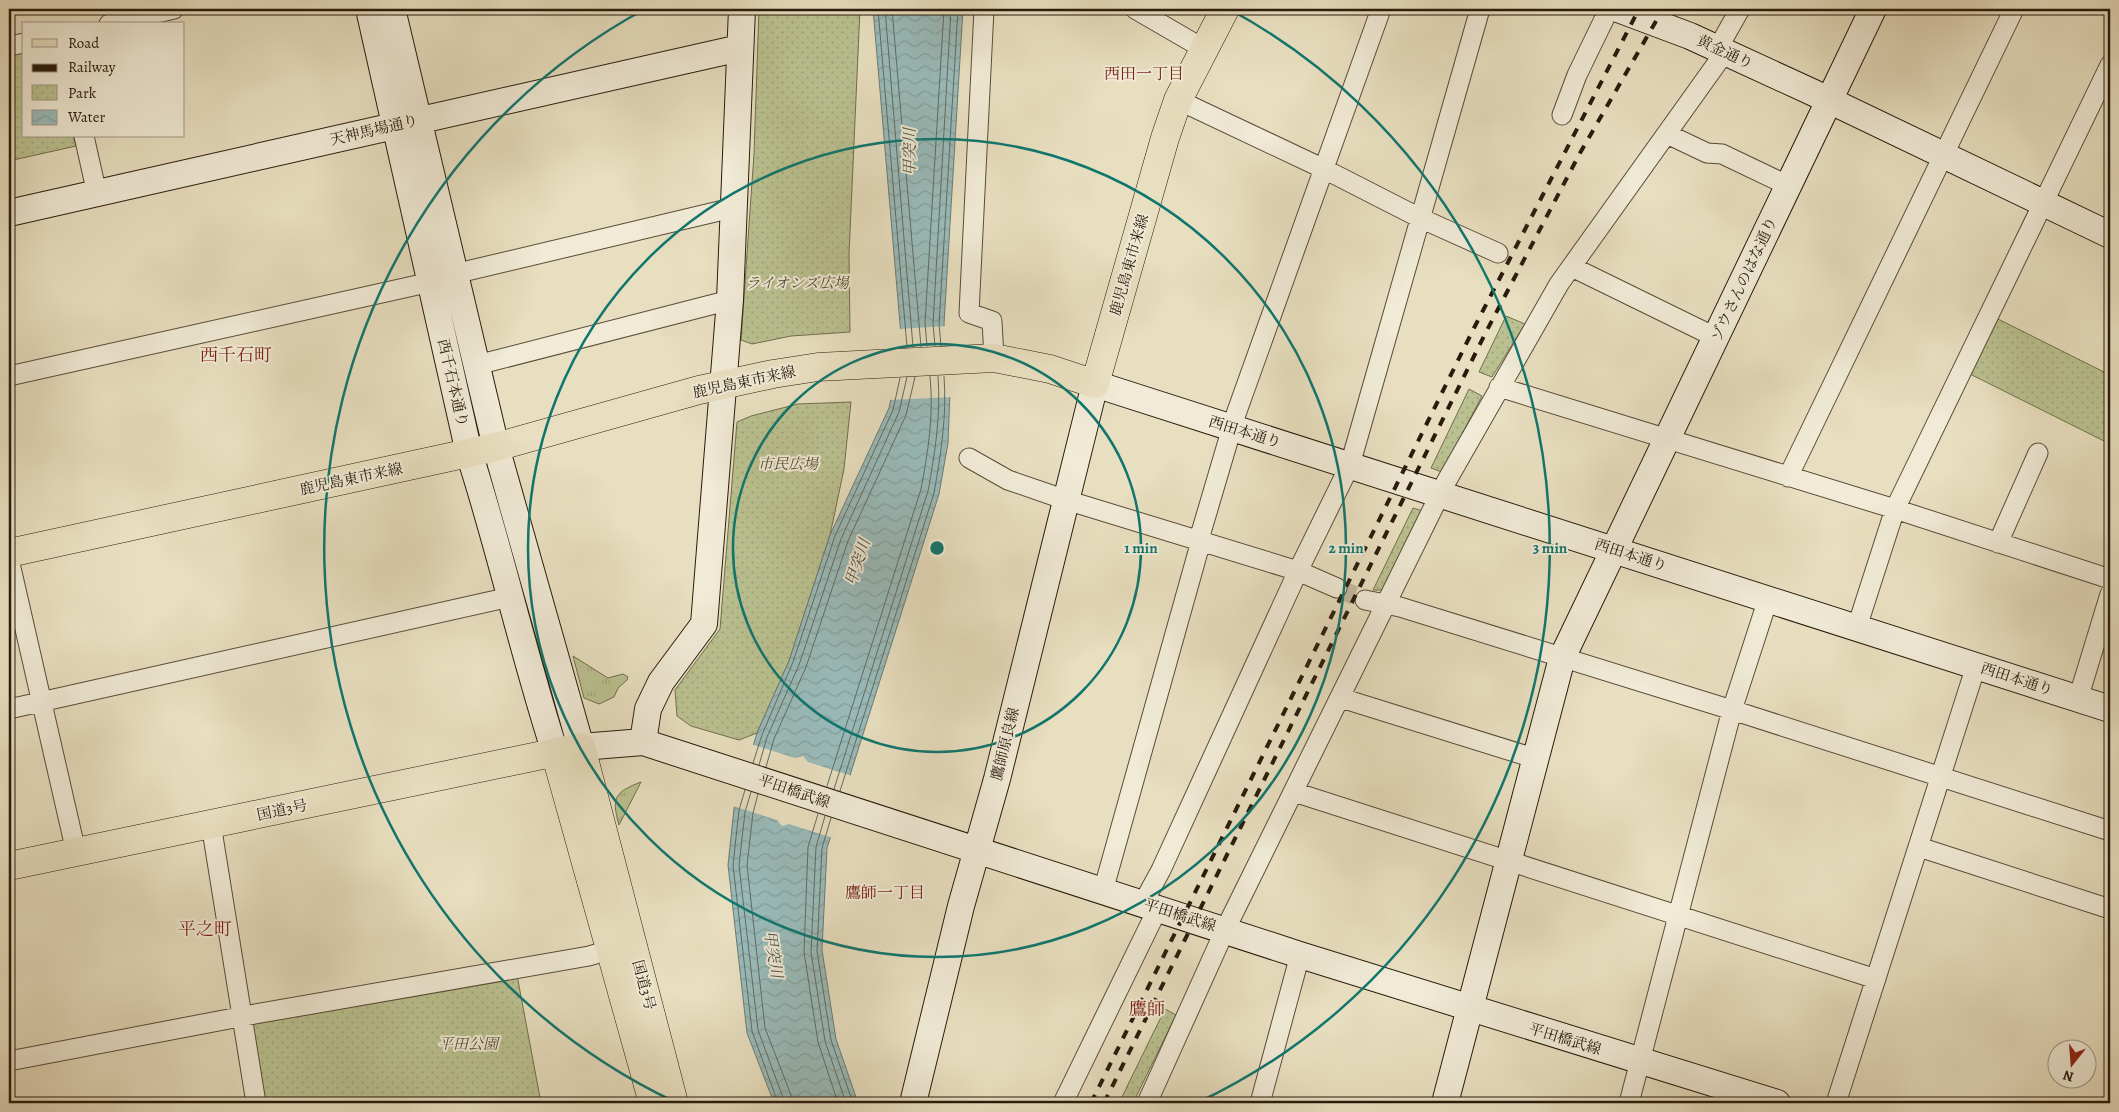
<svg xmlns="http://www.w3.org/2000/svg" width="2119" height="1112" font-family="Alegreya,'Noto Serif JP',serif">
<defs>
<pattern id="grass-tufts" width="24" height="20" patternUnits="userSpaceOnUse" patternTransform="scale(1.25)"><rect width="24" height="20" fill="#bac190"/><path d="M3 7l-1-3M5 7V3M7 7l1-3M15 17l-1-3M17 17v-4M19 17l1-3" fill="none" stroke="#a0a57b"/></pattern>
<pattern id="park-dots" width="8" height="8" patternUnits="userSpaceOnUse" patternTransform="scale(1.25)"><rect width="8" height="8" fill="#bac190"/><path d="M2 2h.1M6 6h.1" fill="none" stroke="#a0a57b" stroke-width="1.8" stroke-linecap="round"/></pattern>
<pattern id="water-waves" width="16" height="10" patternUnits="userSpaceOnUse" patternTransform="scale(1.25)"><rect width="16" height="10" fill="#99bbba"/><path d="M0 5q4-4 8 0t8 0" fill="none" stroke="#84a09f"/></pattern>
</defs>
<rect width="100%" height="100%" fill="#e8dfc0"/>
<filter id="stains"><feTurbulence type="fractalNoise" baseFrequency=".004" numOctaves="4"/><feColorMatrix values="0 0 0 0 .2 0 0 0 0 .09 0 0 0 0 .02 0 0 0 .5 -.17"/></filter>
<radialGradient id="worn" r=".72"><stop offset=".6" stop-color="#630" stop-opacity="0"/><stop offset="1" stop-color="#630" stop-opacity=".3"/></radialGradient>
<!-- grass -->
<path fill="url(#grass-tufts)" stroke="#716e4e" d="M573 656 608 678 623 674 628 677 627 680 618 688 614 697 599 704 584 698Z
M641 782 619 825C611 797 615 792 641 782Z"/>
<!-- park -->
<path fill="url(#park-dots)" stroke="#716e4e" d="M759 9H860L849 254 850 332 791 336 752 344 741 340 754 154Z
M24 52V136H73L76 146 9 161V56Z
M1506 316 1525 324 1492 377 1479 372Z
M1998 319 2110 375V444L1970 374Z
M1469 389 1482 396 1442 472 1431 468Z
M851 402 844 469 830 535 789 661 757 733 739 740 691 726 677 716 675 690 720 629 737 422 751 416 798 404Z
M1413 508 1423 511 1385 590H1373Z
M517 975 541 1103H264L249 1023Z
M1165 1009 1176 1015 1133 1103H1119Z"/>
<!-- water -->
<path fill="url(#water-waves)" stroke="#6c7b74" d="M873 9H963L944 324 950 392 948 443 939 494 827 848 822 950 836 1039 858 1103H774L747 1033 728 865 734 809 757 733 789 661 830 535 889 408 902 347Z"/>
<!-- pier -->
<path fill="#e8dfc0" d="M947 326 953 397 888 400 900 347 898 329Z
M751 744 795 758 803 756 808 762 852 776 833 838 789 824 782 826 777 820 733 806Z"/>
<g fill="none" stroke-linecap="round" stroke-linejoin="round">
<!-- shore -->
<path stroke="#606b63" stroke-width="1" d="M878 9 907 347
M885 9 913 347
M892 9 921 347
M927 346 925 323 944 9
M935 346 933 324 951 9
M941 346 939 324 958 9
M753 763 762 735 793 662 835 536 893 410 900 378
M759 765 767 737 799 665 841 539 899 412 907 377
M766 767 774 739 806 667 848 541 906 415 915 377
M827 786 921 489C928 452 934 415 930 376
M834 789 928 491C935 453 941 415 938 376
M745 790 739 810 733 865 752 1031 778 1103
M840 791 934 493C941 454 947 415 944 376
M751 792 745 812 739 865 758 1030 785 1103
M758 794 753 813 747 865 765 1028 791 1095 792 1103
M818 814 808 847 804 952 818 1042 838 1103
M825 816 816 847 811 952 825 1041 846 1103
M831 818 822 848 817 951 831 1040 853 1103"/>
<!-- street-tunnel -->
<path stroke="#c2b89c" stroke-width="19" stroke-dasharray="19 9" stroke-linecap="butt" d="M1337 588 1365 600"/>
<!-- street casing -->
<g stroke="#584c39" stroke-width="21">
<path id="street" d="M984 9 969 313 992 321 994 358
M1135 9 1204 49
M109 24 174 9
M9 46 24 43
M1718 48 1740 9
M1178 100 1324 169 1420 218 1498 253
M1562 115 1577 75 1609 9
M1667 134 1707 153 1722 154 1789 186
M84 136 97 194
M1572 267 1717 338
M454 274 732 208
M477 365 730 300
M9 376 431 282
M1499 387 1895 509 2110 579
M969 458 1008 480 1066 500 1298 571 1337 588
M1788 477 2014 9
M1998 543 2038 453
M9 559 76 852
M1365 600 1400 607 1732 710 2110 831
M1857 627 1895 509 2110 65
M1341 698 1537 759
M2078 699 2110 594
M9 709 510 597
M1294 792 1876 979
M211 824 256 1103
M1919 847 2110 909
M1103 891 1199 548 1200 536 1236 414 1381 9
M1143 903 1161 870 1298 571 1350 465 1480 9
M9 1061 255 1014 589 956 609 950
M1063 1103 1158 908
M1147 1103 1225 930 1446 482 1559 284 1725 52
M1260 1103 1300 955
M1629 1103 1732 710 1768 599
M1836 1103 1976 666"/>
</g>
<!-- secondary casing -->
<g stroke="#281b0c" stroke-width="28">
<path id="secondary" d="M369 9 469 453C501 552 523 654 555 752
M392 9 496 447 581 747 643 742 1300 955 1777 1103
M1618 9 1690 36 1814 93 2110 235
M9 213 740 48
M643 742 648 709 661 682 704 624 730 300 742 9
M913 1103 961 906 997 779 1095 384 2110 709
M1445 1103 1562 658 1873 9"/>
</g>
<!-- primary casing -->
<g stroke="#281b0c" stroke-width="29">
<path id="primary" d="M9 553 496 447 699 390 773 374 818 367 994 358 1050 369 1095 384 1165 138 1178 100 1225 9"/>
</g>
<!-- highway casing -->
<g stroke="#281b0c" stroke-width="29">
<path id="highway" d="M555 752 653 1103
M9 866 581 747 674 1103"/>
</g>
<!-- street -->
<use href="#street" stroke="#f0ead6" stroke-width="19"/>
<!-- secondary -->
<use href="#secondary" stroke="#f0ead6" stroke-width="26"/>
<!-- primary -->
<use href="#primary" stroke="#e8dfc0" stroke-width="28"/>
<!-- highway -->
<use href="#highway" stroke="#e8dfc0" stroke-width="28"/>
<!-- rail -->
<path stroke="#281b0c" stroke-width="4" stroke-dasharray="9 9" stroke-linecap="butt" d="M1091 1103 1474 328 1639 9
M1104 1103 1486 332 1580 153 1663 9"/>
</g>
<!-- distance rings -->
<g fill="none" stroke="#0f766e" stroke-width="2.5">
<circle cx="937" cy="548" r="204"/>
<circle cx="937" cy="548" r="409"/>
<path d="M673 1101A613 613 0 0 1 645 9M1229 9A613 613 0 0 1 1201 1101"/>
</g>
<g text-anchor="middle" stroke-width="4" stroke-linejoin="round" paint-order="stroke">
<!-- street labels -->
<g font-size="15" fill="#281b0c" stroke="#f0ead6">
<text transform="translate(1725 52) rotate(25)" y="5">黄金通り</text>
<text transform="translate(374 130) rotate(-13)" y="5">天神馬場通り</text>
<text transform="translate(1129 265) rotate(-74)" y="5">鹿児島東市来線</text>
<text transform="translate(1744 279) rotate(-65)" y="5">ゾウさんのはな通り</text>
<text transform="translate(744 382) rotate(-12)" y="5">鹿児島東市来線</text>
<text transform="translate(453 383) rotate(77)" y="5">西千石本通り</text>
<text transform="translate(1245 432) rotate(17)" y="5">西田本通り</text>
<text transform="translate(351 479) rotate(-12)" y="5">鹿児島東市来線</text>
<text transform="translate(1631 555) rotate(18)" y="5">西田本通り</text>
<text transform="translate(2017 679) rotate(18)" y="5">西田本通り</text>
<text transform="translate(1005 744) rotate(-76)" y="5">鷹師原良線</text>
<text transform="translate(794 791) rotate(19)" y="5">平田橋武線</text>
<text transform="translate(282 810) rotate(-12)" y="5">国道3号</text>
<text transform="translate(1180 915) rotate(18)" y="5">平田橋武線</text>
<text transform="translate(644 985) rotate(75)" y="5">国道3号</text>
<text transform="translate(1565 1039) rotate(17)" y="5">平田橋武線</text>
</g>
<!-- park labels -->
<g font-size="15" font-style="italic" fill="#544d34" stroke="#f0ead6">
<text x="797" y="288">ライオンズ広場</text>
<text x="788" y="469">市民広場</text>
<text x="468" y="1049">平田公園</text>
</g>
<!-- neighbourhood labels -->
<g font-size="16" fill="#7a1f14" stroke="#f0ead6">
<text x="1144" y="79">西田一丁目</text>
<text x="885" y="898">鷹師一丁目</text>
</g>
<!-- water labels -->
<g font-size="16" font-style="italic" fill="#505349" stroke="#f0ead6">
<text transform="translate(909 152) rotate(-90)" y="6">甲突川</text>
<text transform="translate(857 562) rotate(-72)" y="6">甲突川</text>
<text transform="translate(774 954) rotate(81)" y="6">甲突川</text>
</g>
<!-- quarter labels -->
<g font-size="18" fill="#7a1f14" stroke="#f0ead6">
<text x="236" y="361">西千石町</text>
<text x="205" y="935">平之町</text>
<text x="1147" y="1015">鷹師</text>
</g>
</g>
<circle cx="937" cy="548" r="8" fill="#0f766e" stroke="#f0ead6" stroke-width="2.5"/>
<g font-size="15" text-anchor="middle" font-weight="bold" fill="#0f766e" stroke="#f0ead6" stroke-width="4" stroke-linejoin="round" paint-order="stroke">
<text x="1141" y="553">1 min</text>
<text x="1346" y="553">2 min</text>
<text x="1550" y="553">3 min</text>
</g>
<!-- margin -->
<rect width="2119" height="1112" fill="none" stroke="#e8dfc0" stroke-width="30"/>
<rect x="10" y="10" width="2099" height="1092" fill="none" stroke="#281b0c" stroke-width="2.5"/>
<rect x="15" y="15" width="2089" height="1082" fill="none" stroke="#281b0c"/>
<!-- legend -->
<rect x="22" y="22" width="162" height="115" fill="#f0ead6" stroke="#a09785"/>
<rect x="32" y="39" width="25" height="8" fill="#e8dfc0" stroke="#a09785"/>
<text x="68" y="48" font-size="15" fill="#281b0c">Road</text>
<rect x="32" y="64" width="25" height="8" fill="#281b0c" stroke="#a09785"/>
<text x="68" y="72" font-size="15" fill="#281b0c">Railway</text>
<rect x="32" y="85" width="25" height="15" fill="url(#park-dots)" stroke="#a09785"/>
<text x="68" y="98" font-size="15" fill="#281b0c">Park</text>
<rect x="32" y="110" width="25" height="15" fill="url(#water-waves)" stroke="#a09785"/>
<text x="68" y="122" font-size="15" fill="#281b0c">Water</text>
<!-- north arrow -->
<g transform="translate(2072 1064) rotate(197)"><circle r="24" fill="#f0ead6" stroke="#a09785"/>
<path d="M0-4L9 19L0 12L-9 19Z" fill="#8f2418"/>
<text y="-8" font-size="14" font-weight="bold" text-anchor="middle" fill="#281b0c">N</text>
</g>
<rect width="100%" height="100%" filter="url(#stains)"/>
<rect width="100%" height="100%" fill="url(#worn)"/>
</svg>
